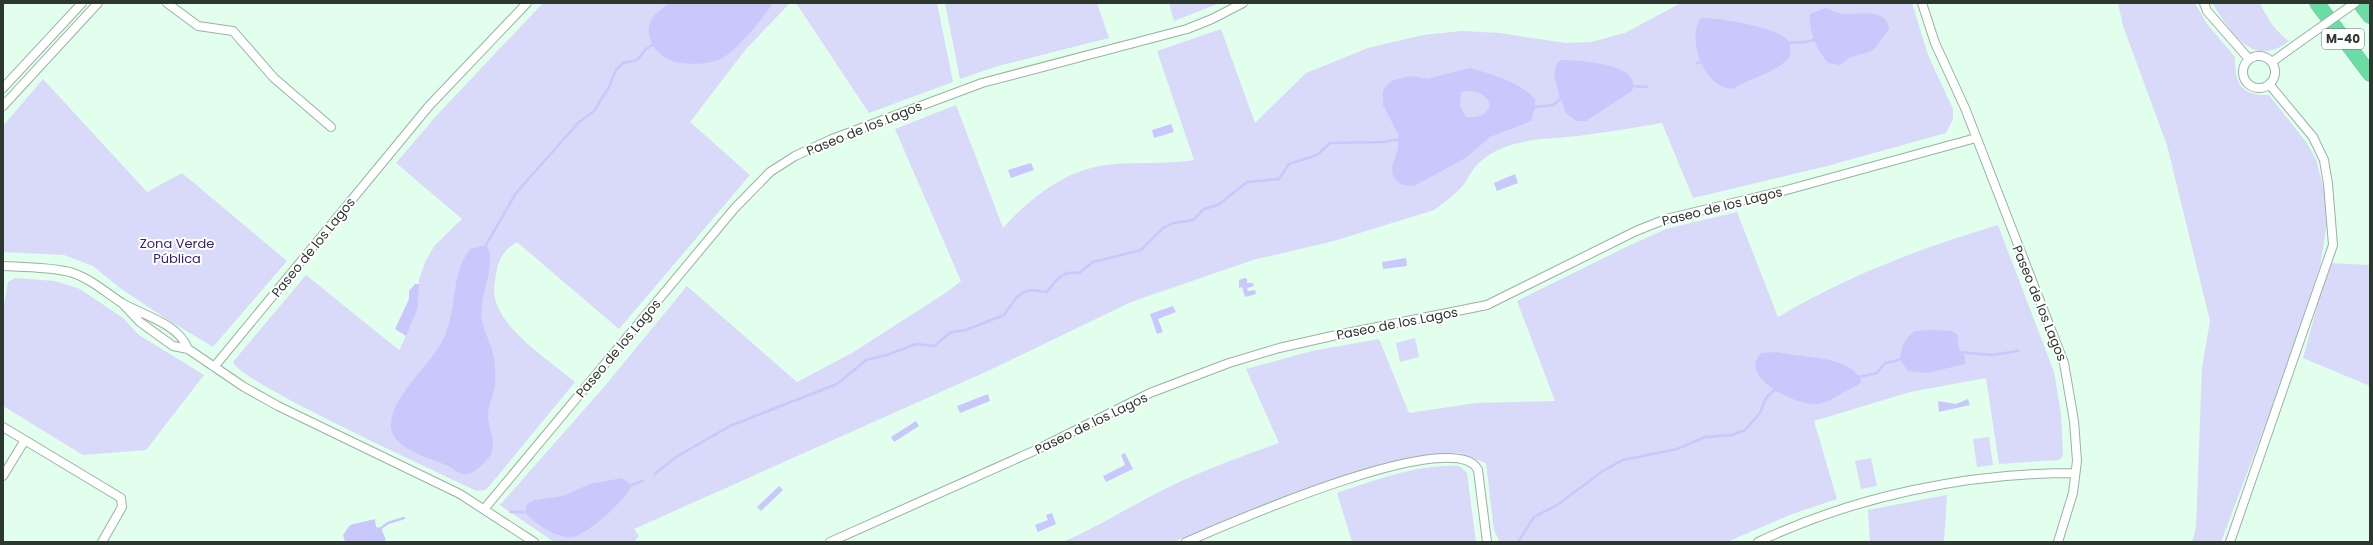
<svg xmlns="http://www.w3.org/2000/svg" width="2373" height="545" font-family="Poppins,sans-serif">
<rect width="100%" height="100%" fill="#e2feed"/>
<!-- green -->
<path fill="#d9d9f9" d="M543 3H790L746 49 690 122 750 175 619 329 517 242C504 250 498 259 496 274 495 282 493 290 495 299 504 332 550 361 575 382L486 490 477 491C446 476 237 381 233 362L306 275 399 350 400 349 418 308 419 280 425 262 435 245 462 219 396 163 437 115Z
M796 3H937L953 82 869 113Z
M945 3H1097L1109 38 998 66 960 79Z
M1169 3H1220L1174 21Z
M1681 3H1912L1928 55 1953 109V119L1946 133 1827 166 1693 198 1662 123C1634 128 1606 132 1578 136 1547 139 1517 138 1489 155 1478 162 1472 170 1466 181 1461 190 1443 204 1434 210L1334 241 1253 260 1131 302 992 369 634 529 639 536 634 542H554L500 505 604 387 687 286 797 382 852 353 947 292 961 281 895 129 956 105 1003 228C1030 198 1067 169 1108 165 1137 161 1165 165 1194 160L1157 51 1221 29 1255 123 1306 73 1368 48 1423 35 1462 31 1500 33 1566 43 1591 42 1625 33Z
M2118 3H2195L2207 24 2235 57C2235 83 2240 96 2269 95L2306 142 2316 159 2324 191 2327 223 2320 266 2281 383 2221 542H2192L2196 527 2202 367 2210 321 2167 145 2123 26Z
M2212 3H2260C2267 18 2275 31 2289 41 2253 70 2231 32 2212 3Z
M43 79 147 192 182 173 287 261 213 347 165 318 120 288 93 266 64 255 3 252V126Z
M1737 212 1778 317C1847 276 1921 248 1998 225L2054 372 2061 414 2063 456 2059 460 1999 464 1986 378 1910 392 1814 421 1837 499 1792 514 1727 542H1500L1494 530 1486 463 1459 453H1448L1393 462 1316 487 1173 542H1063C1095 528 1124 510 1155 494 1195 473 1237 458 1279 443L1246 369 1312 351 1379 339 1409 413 1476 403 1555 401 1517 301 1624 248 1666 229Z
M2329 263 2370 265V386L2303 358Z
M15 278 55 281 80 289 123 318 139 335 204 375 146 450 83 455 3 406V312L8 282Z
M1415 338 1419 357 1400 362 1396 343Z
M1989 437 1993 465 1977 467 1973 439Z
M1871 458 1877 486 1861 489 1855 461Z
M1459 466 1467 473 1476 542H1352L1337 493C1376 480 1418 464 1459 466Z
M1947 495 1944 542H1870L1868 510Z"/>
<!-- water -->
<path fill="#c9c8fc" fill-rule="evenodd" d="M669 3H773C762 19 740 47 724 57 712 65 689 65 675 62 656 57 641 35 653 17 657 12 664 7 669 3Z
M1825 8C1831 9 1836 13 1843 14 1858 15 1887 7 1889 29L1875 48 1869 52 1849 58 1840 65 1828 63C1816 49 1809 33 1810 14Z
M1702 18C1722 18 1777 27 1790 42V57C1774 74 1751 78 1732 89 1704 86 1688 43 1699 20Z
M1562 60C1579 60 1644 64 1632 91L1586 121H1576L1566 113 1560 98 1554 75 1557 63Z
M1470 68C1491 74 1520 82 1535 99V107L1531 121 1490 137 1467 157 1414 186 1403 185 1397 181 1393 176 1392 167 1398 148V134L1383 105V91L1387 85 1392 81 1405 77 1413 76 1427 79ZM1468 91C1478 91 1487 95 1490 105 1486 116 1478 118 1466 117L1460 105 1461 92Z
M1171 124 1174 132 1154 138 1152 130Z
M1031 163 1034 170 1011 178 1008 170Z
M1515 174 1518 183 1497 191 1494 183Z
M486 245C499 262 477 299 482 321 484 331 489 340 492 350 496 360 495 375 495 386 494 396 488 405 488 415 488 428 497 443 491 454 487 461 476 472 468 474 460 476 453 468 446 465 430 458 389 448 391 424 392 393 434 364 446 333 457 305 451 274 470 249Z
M1406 258 1407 266 1383 269 1382 262Z
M1245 278 1247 279V283H1253L1254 286 1247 288 1248 291 1255 290 1256 294 1245 297 1242 287 1239 288V280Z
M415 284H419L418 308 406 336 395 329 409 299V291Z
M1173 306 1176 312 1158 319 1163 332 1157 334 1150 314Z
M1933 330 1951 331 1957 334 1959 349 1965 357V364L1927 373 1908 371 1900 360C1900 349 1905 337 1915 331Z
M1777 352C1800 358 1850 355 1861 380L1860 383C1856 387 1849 389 1844 392 1835 397 1825 404 1816 404 1796 405 1737 378 1761 353Z
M988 394 990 401 960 413 957 406Z
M1968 399 1970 405 1939 412 1938 401 1956 404Z
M916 421 919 426 894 442 891 437Z
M1125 453 1133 469 1106 482 1103 476 1125 465 1121 455Z
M622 478 631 485C629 498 586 535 573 537 557 539 535 524 525 512L527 504 535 500 563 496 590 484Z
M779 486 783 490 761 511 757 507Z
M1052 513 1056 524 1038 532 1035 525 1048 520 1046 515Z
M375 519 376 527 381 528 386 540 381 542H345L343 535 350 525Z"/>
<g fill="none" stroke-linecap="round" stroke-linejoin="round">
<!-- stream -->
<path stroke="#c9c8fc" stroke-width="2.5" d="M1787 43C1796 41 1804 44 1813 40
M1697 63 1704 61
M1631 86 1647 87
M1534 107 1553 105 1563 97
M486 245 516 193 578 123 594 111 609 87 616 70 623 63 637 60 646 49 656 43
M1959 352 1992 355 2018 351
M1858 377 1877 373 1885 363 1903 359
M655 474 676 457 730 426 837 384 866 360 887 355 916 344 934 346 951 332 966 330 1004 315 1016 298 1024 292 1031 290 1047 292C1056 280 1063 270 1079 273L1093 262 1141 250 1163 228 1173 223 1193 220 1204 209 1218 205 1247 182 1279 179 1289 164 1317 155 1330 143 1382 142 1401 139
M631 485 643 481
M510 512H525
M381 528 388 523 404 518
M1518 542 1534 517 1559 504 1601 472 1623 460 1677 449 1705 437 1732 435 1745 430 1760 413 1766 398 1775 389"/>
<!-- minor casing -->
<g stroke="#98b3a3" stroke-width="10">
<path id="minor" d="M167 3 198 26 233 31 274 78 331 127
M1922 3 1935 43 1965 108 2064 363 2074 421 2077 461 2073 493 2058 542
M2204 3 2207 11 2249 59
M2243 72a16 16 0 1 1 32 0a16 16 0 1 1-32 0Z
M2272 62 2294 46
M3 88 82 3
M3 106 98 3
M3 266C25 267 49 267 70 272 90 278 105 292 122 303 144 316 178 323 188 349
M123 304 140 322 173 346 188 349 244 387 278 406 460 494 534 542
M214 367 429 106 527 3
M3 427 121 498 122 507 102 542
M3 476 25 440
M485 508 734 209 770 172 795 156 832 139 982 83 1187 29 1212 19 1243 3
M830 542 1036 450 1150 393 1229 363 1279 348 1332 336 1487 305 1636 231 1666 219 1783 191 1976 138
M1186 542C1226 525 1456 423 1478 470L1487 542
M1758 542C1856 496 1966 473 2074 473
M2230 542 2333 245 2328 184 2324 160 2313 137 2269 84"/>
</g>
<!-- motorway casing -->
<g stroke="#fff" stroke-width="18">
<path id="motorway" d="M2317 3 2370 74
M2360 3 2370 16"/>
</g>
<!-- minor -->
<use href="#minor" stroke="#fff" stroke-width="8"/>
<!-- motorway -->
<use href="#motorway" stroke="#6bdca3" stroke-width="16"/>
<!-- minor-bridge casing -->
<g stroke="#98b3a3" stroke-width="10" stroke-linecap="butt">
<path id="minor-bridge" d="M2294 46 2355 3"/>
</g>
<!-- minor-bridge -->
<use href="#minor-bridge" stroke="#fff" stroke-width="8"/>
</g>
<g text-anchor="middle" stroke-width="4" stroke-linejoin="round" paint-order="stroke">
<!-- shield labels -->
<rect fill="#fff" stroke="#6b736e" stroke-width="1" x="2322" y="29" width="42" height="20" rx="3"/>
<g font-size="12" font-weight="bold" fill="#2c3730">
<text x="2343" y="43">M-40</text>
</g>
<!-- street labels -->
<g font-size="13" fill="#2c3730" stroke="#fff">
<text transform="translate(864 128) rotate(-22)" y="5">Paseo de los Lagos</text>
<text transform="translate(1722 206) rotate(-14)" y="5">Paseo de los Lagos</text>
<text transform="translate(313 247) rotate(-51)" y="5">Paseo de los Lagos</text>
<text transform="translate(2040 303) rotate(68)" y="5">Paseo de los Lagos</text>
<text transform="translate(1397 323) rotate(-11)" y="5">Paseo de los Lagos</text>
<text transform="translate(618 348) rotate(-50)" y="5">Paseo de los Lagos</text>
<text transform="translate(1091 423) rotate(-26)" y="5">Paseo de los Lagos</text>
</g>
<!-- park labels -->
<g font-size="13" fill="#35207e" stroke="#fff">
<text x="177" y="248">Zona Verde<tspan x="177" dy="15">Pública</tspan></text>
</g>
</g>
<!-- border -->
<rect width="2373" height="545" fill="none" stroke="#2c3730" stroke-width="8"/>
</svg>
